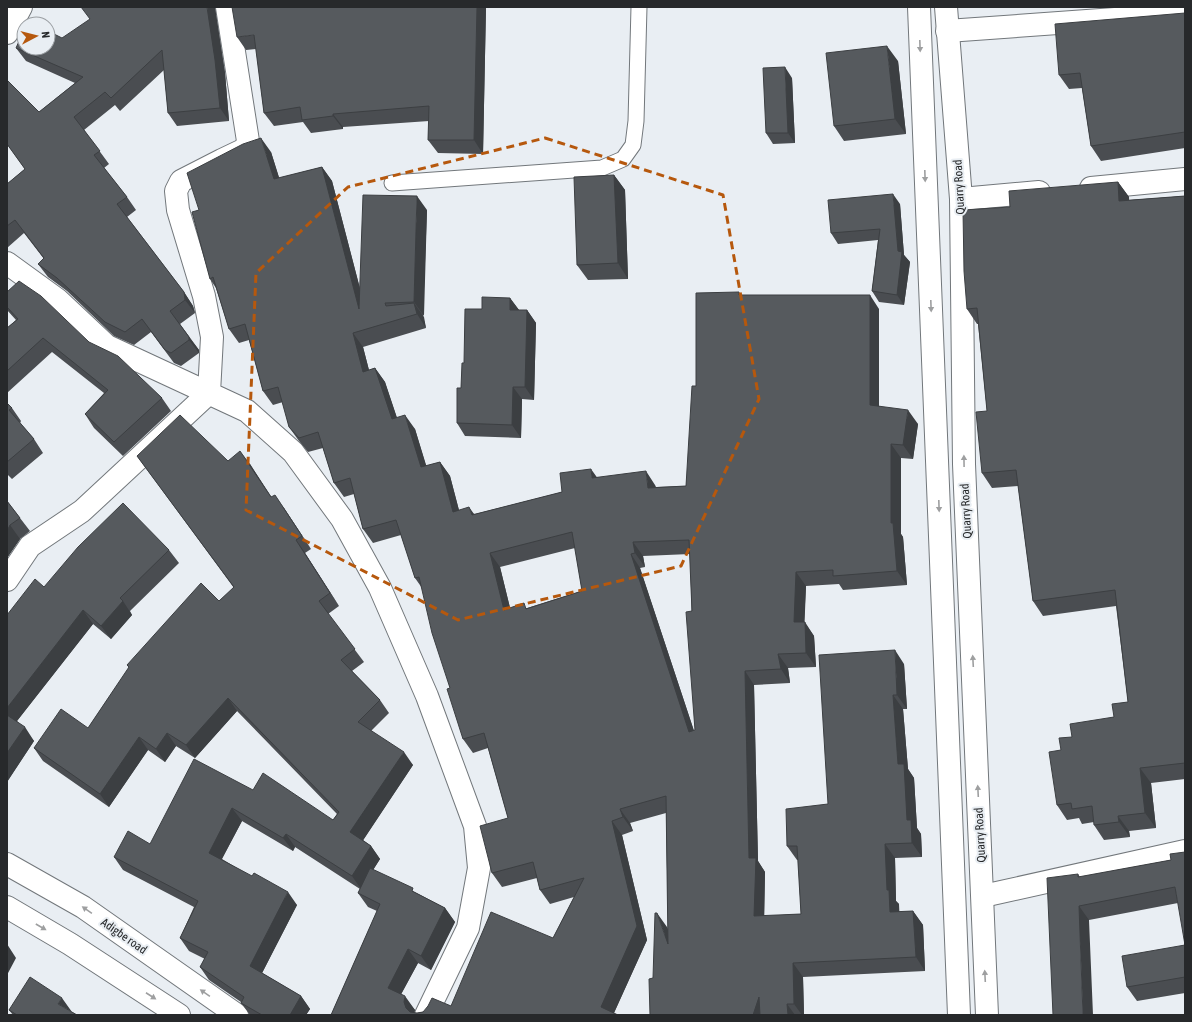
<svg xmlns="http://www.w3.org/2000/svg" width="1192" height="1022" font-family="'Asap Condensed',sans-serif">
<rect width="100%" height="100%" fill="#e9eef3"/>
<g fill="none" stroke-linecap="round" stroke-linejoin="round">
<!-- service casing -->
<g stroke="#72777b" stroke-width="17">
<path id="service" d="M392 183 602 168 623 159 633 145 636 121 639 7"/>
</g>
<!-- minor casing -->
<g stroke="#72777b" stroke-width="24">
<path id="minor" d="M947 31 1185 14
M7 33 21 7
M1091 188 1185 179
M961 199 1039 192
M7 263 58 300 107 346 247 411 293 452 342 519 380 588 427 696 475 826 479 868 468 928 426 1015
M7 580 30 546 82 511 209 393 212 337 204 296 178 210 176 191 181 181 222 160 245 149 248 141 227 7
M983 896 1185 851"/>
</g>
<!-- secondary casing -->
<g stroke="#72777b" stroke-width="24">
<path id="secondary" d="M919 7 959 1015
M946 7 961 199 964 464 987 1015
M7 864 83 907 237 1015
M7 907 70 944 179 1015"/>
</g>
<!-- service -->
<use href="#service" stroke="#fff" stroke-width="15"/>
<!-- minor -->
<use href="#minor" stroke="#fff" stroke-width="22"/>
<!-- secondary -->
<use href="#secondary" stroke="#fff" stroke-width="22"/>
</g>
<!-- wall -->
<path fill="#4a4d51" fill-rule="evenodd" d="M486 7 483 154 438 153 428 140 429 121 343 127V129L311 133 303 122 274 126 264 113 256 49 246 50 237 37Z
M215 9 225 73 229 121 177 126 168 113 164 70 120 111 115 105 84 130 109 164 104 168 127 197 136 210 127 217 184 292 193 306 195 313 180 324 199 350V353L181 366 174 363 151 332 134 345 114 336 67 291 48 277 38 264 44 259 24 233 7 248V184L25 169 7 144V80L39 112 75 83 26 61 16 48 62 38Z
M1185 13V148L1101 161 1091 146 1082 88 1069 89 1059 75Z
M898 61 906 134 844 141 834 126Z
M792 78 795 143 773 144 766 133Z
M271 152 279 178 322 167 332 181 360 289 427 210 423 316 426 328 363 347 369 370 375 368 385 382 397 418 415 429 426 466 440 462 450 476 459 510 475 514 562 492 597 477 655 485 656 487 686 486 696 386 741 295 879 309V406L918 424 913 459 901 458V534L903 537 907 585 843 590 839 584 806 586 804 622 814 636 816 667 788 668 790 683 754 685 758 861 765 872 764 916 801 914 798 860H797L787 846 828 804 904 664 907 709H903L908 769 914 778 917 828 921 834 922 857 895 858 896 901 899 904V912L913 911 923 925 925 971 803 977 804 1015H650L653 978 667 927 668 930 666 813 630 823 633 831 622 835 647 940 614 1013 331 1015 377 911 368 907 358 893 360 889 295 847 293 851 242 821 222 859 297 905 262 973 301 996 310 1009 306 1015H250L241 1003V1002L209 980 200 967 205 959 189 951 180 938 194 907 123 870 114 857 150 844 253 790 333 820 337 814 237 711 195 758 176 746 165 762 148 750 109 807 43 761 34 748 88 728 129 668 127 665 219 601 234 588 137 456 228 461 250 464 271 497 284 508 311 549 305 553 339 606 328 614 364 662 352 671 380 700 389 713 371 731 413 765 363 840 371 846 380 859 373 870 445 908 455 922 431 970 418 963 401 994 415 1010 414 1013H417L451 1006 553 938 574 897 550 904 540 890 537 878 502 887 492 873 508 818 488 748 473 753 463 739 450 688 422 588 415 578 401 535 373 543 363 529 354 494 344 497 334 483 323 448 308 452 299 441 289 427 283 402 273 405 263 391 249 340 239 343 229 329 216 288 210 279 199 210ZM575 548 582 591 527 608H510L500 567ZM690 554 695 730 694 731 640 568 645 567 643 556Z
M614 175 625 190 628 279 588 280 577 265Z
M1118 182 1129 197V200L1185 196V779L1151 783 1156 828 1129 831 1130 837 1104 840 1094 825V822L1082 824 1079 818 1067 820 1057 805 1061 750 1072 737 1114 717 1128 702 1116 606 1043 616 1033 601 1018 486 992 488 982 473 987 411 978 324H977L967 309 1010 207Z
M900 204 904 255 910 262 904 305 879 302 872 291 878 240 838 244 831 233Z
M7 292 89 342 162 398 171 411 123 456 94 428 85 414 104 393 52 352 7 393V328L16 320 7 310Z
M510 298 519 310H527L536 323 534 400 522 399 521 438 465 436 457 423 464 363 482 309Z
M7 403 12 408 21 421 20 423 34 439 43 453 12 479 7 474Z
M7 501 30 531 20 539 7 558Z
M169 550 179 563 130 611 132 615 111 639 93 624 17 721 34 741 7 782V615L44 587Z
M1171 860 1178 903 1089 920 1053 1015 1078 874 1080 877Z
M1185 945V993L1137 1001 1127 987Z
M9 1010 72 1012 77 1015H13Z"/>
<!-- shaded-wall -->
<path fill="#3c3f42" d="M207 7H215L225 73 229 121 220 108Z
M477 7H486L483 154 474 140Z
M887 46 898 61 906 134 895 119Z
M785 67 792 78 795 143 788 133Z
M333 114 343 127V129L333 116Z
M261 138 271 152 284 193 274 179Z
M322 167 332 181 369 323 359 309Z
M614 175 625 190 628 279 618 263Z
M1118 182 1129 197 1130 216 1119 201Z
M893 194 900 204 904 255 910 262 904 305 897 295 898 251Z
M417 196 427 210 424 316 414 302Z
M184 292 193 306 195 313 185 300Z
M870 295 879 309V419L870 405Z
M510 298 519 310H510Z
M414 303 424 317 426 328 417 314Z
M527 310 536 323 534 400 525 387Z
M353 333 363 347 373 386 363 372Z
M189 337 199 350V353L189 340Z
M375 368 385 382 402 433 392 419Z
M513 387 522 399 521 438 512 425Z
M908 410 918 424 913 459 903 445Z
M405 415 415 429 431 481 421 467Z
M891 444 901 458V534L903 537 907 585 897 571 891 523Z
M240 451 250 464 280 510 271 497Z
M440 462 450 476 463 526 453 512Z
M591 469 601 483 592 478Z
M646 471 655 485 657 502 648 488Z
M275 495 284 508 311 549 302 536Z
M469 507 479 521 472 515Z
M10 525 20 539 7 558V531Z
M296 540 305 553 339 606 330 593Z
M633 542 643 556 645 567 635 553Z
M490 553 500 567 514 624 504 610Z
M631 554 640 568 699 746 689 732Z
M796 572 806 586 804 636 794 622Z
M123 601 132 615 111 639 101 626Z
M83 610 93 624 13 726 7 717V708Z
M805 622 814 636 816 667 806 653Z
M895 650 904 664 907 709 897 695Z
M778 654 788 668 790 683 781 669Z
M745 671 754 685 758 861 765 872 764 930 754 916 749 858Z
M893 695 903 709 908 769 914 778 917 828 921 834 922 857 912 843 907 820 898 764Z
M228 698 237 711 195 758 186 745Z
M25 727 34 741 7 782V753Z
M167 733 176 746 165 762 156 749Z
M139 737 148 750 109 807 100 794Z
M404 752 413 765 360 845 350 832Z
M1140 768 1151 783 1156 828 1145 813Z
M232 808 242 821 218 866 209 853Z
M620 809 630 823 633 831 623 817Z
M1118 816 1129 831 1130 837 1119 822Z
M612 821 622 835 647 940 613 1015 601 1007Z
M286 834 295 847 293 851 283 838Z
M885 844 895 858 896 901 899 904 900 926 890 912 887 890Z
M371 846 380 859 361 889 352 876Z
M288 892 297 905 259 979 250 966Z
M1079 906 1089 920 1093 1015H1083Z
M445 908 455 922 431 970 421 956Z
M913 911 923 925 925 971 916 957Z
M657 913 667 927 678 958 668 944Z
M7 944 16 958 7 975Z
M408 949 418 963 397 1002 388 988Z
M793 963 803 977 804 1015H802L794 1004Z
M301 996 310 1009 306 1015H290Z
M405 996 415 1010 414 1015 406 1008 404 1002Z
M759 997 768 1015H753Z
M62 998 72 1012 58 1004Z
M787 1004 795 1015H788Z"/>
<!-- building -->
<path fill="#565a5e" stroke="#3c3f42" fill-rule="evenodd" d="M81 7H207L215 60 220 108 168 113 162 50 111 98 105 92 74 117 100 151 94 155 127 197 117 204 184 292 185 300 170 311 189 337V340L171 353 165 350 142 319 125 332 105 322 57 278 38 264 44 258 15 220 7 226V184L25 169 7 144V80L39 112 83 77 16 48 24 30V48H48V31L62 38 90 19Z
M232 7H477L474 140H428L429 106 333 114V116L302 120 300 107 264 113 254 35 237 37Z
M1185 13V132L1091 146 1080 73 1059 75 1055 24Z
M28 22 32 24H27Z
M887 46 895 119 834 126 826 53Z
M785 67 788 133H766L763 68Z
M261 138 274 179 322 167 359 309 363 195 417 196 414 302 385 303 386 306 414 303 417 314 353 333 363 372 375 368 392 419 405 415 421 467 440 462 453 512 469 507 472 515 562 492 560 473 591 469 592 478 646 471 648 488 686 486 692 386H696V293L739 292V295H870V405L908 410 903 445 891 444V523H893L897 571 833 576V570L796 572 794 622H805L806 653 778 654 781 669 745 671 749 858H756L754 916 801 914 797 846H787L786 809 828 804 819 655 895 650 897 695H893L898 764H904L907 820H911L912 843 885 844 887 890H889L890 912 913 911 916 957 793 963 794 1004H787L788 1015H760L759 997 753 1015H650L649 979 653 978 655 913H657L668 944 666 796 620 809 623 817 612 821 637 926 601 1007 618 1015H331L380 904 358 893 370 868 413 888 412 891 445 908 421 956 408 949 388 988 405 996 404 1002 406 1008 410 1012 417 1013 423 1012 428 1006 432 998 451 1006 491 912 553 938 584 878 540 890 533 862 492 873 480 826 508 818 484 733 463 739 447 689 450 688 432 633 419 577 415 578 396 520 363 529 350 478 334 483 318 432 299 438 289 427 278 387 263 391 245 324 229 329 213 277 210 279 192 212 199 210 187 173 243 144ZM572 532 582 591 526 609 524 603 504 610 490 553ZM689 540 692 611 686 612 695 730 689 732 631 554 635 553 633 542Z
M614 175 618 263 577 265 574 177Z
M1118 182 1119 201 1185 196V763L1140 768 1145 813 1118 816 1119 822 1094 825 1092 806 1072 809 1071 803 1057 805 1049 752 1061 750 1059 738 1072 737 1070 724 1114 717 1112 704 1128 702 1115 590 1033 601 1016 470 982 473 976 412 987 411 977 308 967 309 964 271 963 210 1010 207 1009 191Z
M893 194 898 251 902 252 897 295 872 291 880 229 831 233 828 200Z
M19 281 41 296 89 342 118 356 162 398 114 442 85 414 108 390 43 338 7 371V328L18 319 7 307V292Z
M482 297 510 298V310H527L525 387H513L512 425 457 423V388H461L462 363H464L465 309H482Z
M7 403 12 408 9 410 34 439 7 462Z
M180 415 228 461 240 451 271 497 275 495 302 536 296 540 330 593 319 601 355 649 341 660 380 700 358 722 404 752 350 832 371 846 352 876 286 834 283 838 232 808 209 853 252 876 254 873 288 892 250 966 301 996 290 1015H262L241 1003 244 997 200 967 208 952 180 938 198 901 114 857 128 831 150 844 194 759 253 790 263 773 333 820 339 812 228 698 186 745 167 733 156 749 139 737 100 794 34 748 61 709 88 728 129 667 127 665 201 583 219 601 234 587 137 456Z
M7 501 20 518 10 525 7 531Z
M123 503 169 550 120 598 123 601 101 626 83 610 7 708V615L35 579 44 587 78 547Z
M7 715 25 727 7 753Z
M1185 852V945L1175 887 1079 906 1083 1015H1053L1047 878 1078 874V877L1171 860 1170 854Z
M1185 945V977L1127 987 1122 956Z
M30 977 62 998 58 1004 77 1015H17L9 1010Z"/>
<!-- one-way arrows -->
<defs><path id="oneway-solid" d="M-6-.8H1V-3.2L6.5 0L1 3.2V.8H-6Z"/></defs>
<g fill="#9e9fa0">
<use href="#oneway-solid" transform="translate(920 46) rotate(88)"/>
<use href="#oneway-solid" transform="translate(925 176) rotate(88)"/>
<use href="#oneway-solid" transform="translate(931 306) rotate(88)"/>
<use href="#oneway-solid" transform="translate(964 461) rotate(-91)"/>
<use href="#oneway-solid" transform="translate(939 506) rotate(88)"/>
<use href="#oneway-solid" transform="translate(973 661) rotate(-93)"/>
<use href="#oneway-solid" transform="translate(978 791) rotate(-93)"/>
<use href="#oneway-solid" transform="translate(87 910) rotate(-145)"/>
<use href="#oneway-solid" transform="translate(41 927) rotate(30)"/>
<use href="#oneway-solid" transform="translate(985 976) rotate(-93)"/>
<use href="#oneway-solid" transform="translate(205 993) rotate(-145)"/>
<use href="#oneway-solid" transform="translate(151 996) rotate(33)"/>
</g>
<!-- marked area -->
<path fill="none" stroke="#b6580d" stroke-width="3" stroke-dasharray="8 5" stroke-linejoin="round" d="M545 138 723 195 759 399 681 566 458 620 246 510 256 273 348 187Z"/>
<g text-anchor="middle" stroke-width="4" stroke-linejoin="round" paint-order="stroke">
<!-- street labels -->
<g font-size="12" fill="#27292b" stroke="#e9eef3">
<text transform="translate(959 187) rotate(-93)" y="4">Quarry Road</text>
<text transform="translate(966 511) rotate(-93)" y="4">Quarry Road</text>
<text transform="translate(980 835) rotate(-93)" y="4">Quarry Road</text>
<text transform="translate(124 936) rotate(35)" y="4">Adigbe road</text>
</g>
</g>
<!-- border -->
<rect width="1192" height="1022" fill="none" stroke="#27292b" stroke-width="16"/>
<!-- north arrow -->
<g transform="translate(36 36) rotate(83)"><circle r="19" fill="#e9eef3" stroke="#9b9fa3"/>
<path d="M0-3L7 15L0 10L-7 15Z" fill="#b6580d"/>
<text y="-6" font-size="11" font-weight="bold" text-anchor="middle" fill="#27292b">N</text>
</g>
</svg>
